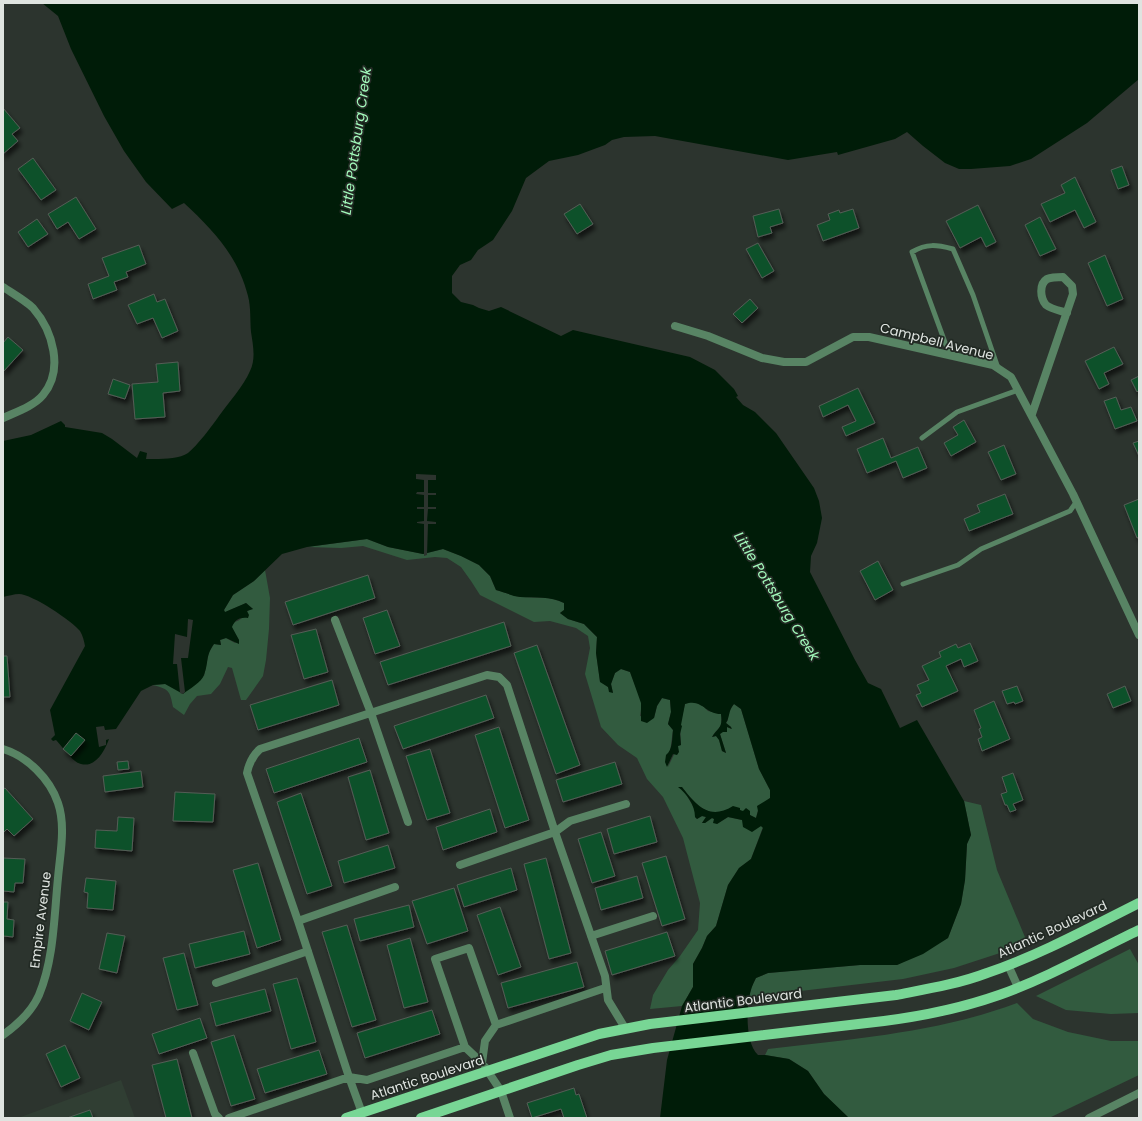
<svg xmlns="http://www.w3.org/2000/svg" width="1142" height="1121" font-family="Poppins,sans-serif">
<defs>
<filter id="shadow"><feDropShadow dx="2.5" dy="4.5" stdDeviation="2" flood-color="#0009"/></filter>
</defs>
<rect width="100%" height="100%" fill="#2c342e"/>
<!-- built -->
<path fill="#303e33" d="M121 1080 135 1118H18Z"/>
<!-- green -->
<path fill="#325b3f" d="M367 539 388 547 423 554 443 549 461 556 479 565 490 576 496 590C504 592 513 596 521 597 536 598 550 596 564 603V610L560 613 568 619 584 624 597 637 596 653 600 681 608 687 613 693 611 684 615 673 621 669 630 672 642 703 640 716 654 718 657 706 662 698 670 700 671 712 668 724 673 730 668 767 678 746 681 745 680 725 685 704 692 701 703 706 708 711 721 714C723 730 718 726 712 737L716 736 719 739 722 751 726 753 720 734 727 727 731 729V727L726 723 728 720V713L734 704 741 709 759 769 770 790V798L758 810 756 818 733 807C709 821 696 805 682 787L695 810V817L697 819 702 816 706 817 702 823H705L712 818 714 819 717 824 728 817 742 820 763 827 751 859 739 868 728 885 716 926 707 936 702 948 693 964V987L682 1006 650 1009 653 995 668 970 680 956 698 930 700 903 683 838 663 797 647 779 637 758 618 745 601 727 585 674 590 648 588 636 576 628 550 621 534 622 480 595 471 581 461 567 447 558 435 557 407 560 363 546 341 548 307 547Z
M265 570 270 598 269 629 266 660 263 676 246 700H241L232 668 228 667 220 684 211 694 197 696 190 704 184 715 173 707C170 691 169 689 153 685L165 684 204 676 209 652 214 644 221 645 220 640 226 638 235 643 239 640 231 627C236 619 236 623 242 618 246 614 246 610 253 609L246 603C239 607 232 608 225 613L224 610 233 595 254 581Z
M964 801 981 805 997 870 1027 942 1000 953 954 968 903 979 749 997 751 988 756 978 768 973 860 965H897L948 938 961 904 965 880 967 844 971 835Z
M1130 949 1139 965V1013L1111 1014 1066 1010 1036 996Z
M1017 1003 1033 1019 1068 1032 1111 1041H1139V1075L1049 1118H849L824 1094 808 1071 789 1059 765 1055 768 1049C851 1039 937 1033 1017 1003Z"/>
<!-- water -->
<path fill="#001c08" d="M42 3H1139V79L1087 123 1031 159 1010 166 971 169H959L945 163 923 146 907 132 895 139 838 155 837 152 788 160 655 136 624 137 612 140 605 145 578 155 549 161 526 178 512 211 493 240 478 250 471 260 460 265 452 276V293L461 302 473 305 479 308 489 311 501 307 561 336 573 330 690 357 715 370 734 389 738 396 736 397 743 405 755 412 776 433 814 488 819 501 822 518 817 543 811 556 810 572 855 660 868 683 881 689 900 728 917 720 964 801 971 835 967 844 965 880 961 904 948 938 923 954 897 965H860L768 973 756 978C754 982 752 986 751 990 746 1006 745 1043 758 1055H765L789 1059 808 1071 824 1094 849 1118H660L667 1060 682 1006 693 987V964L702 948 707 936 716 926 728 885 739 868 751 859 763 828 761 826 752 832 743 827 742 820 728 817 717 824 713 823 714 819 712 818 705 823H702L706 817 702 816 697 819 695 817C695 805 687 794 678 787H682C696 805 709 821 733 806L740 808V810L743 811 746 808 750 811V815L756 818 758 811 757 806 770 798V790L759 769 741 709 734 704C728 711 730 717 726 723L731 727 732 729 727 727V732H723L720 734 726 753 722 751 719 740 716 736 712 737C718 727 723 729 721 714 705 714 702 698 685 704L681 725 682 726 680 734 681 745 678 746 679 752 677 755 673 754 667 767 665 762 666 755C673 750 672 738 673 730L668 724 671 712 670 700 662 698 657 706 654 718 647 723 641 721V703L630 672 621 669 615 673 611 684 613 693 609 692 608 687 600 682 596 653 597 637 584 624 568 619 560 613 564 610V603C550 596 536 598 520 597 512 596 504 592 496 590L490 576 479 565 461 556 443 549 423 554 388 547 367 539 307 547 282 554 254 581 233 595 224 610 225 612 246 603 253 609 247 611 249 615 248 618C239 617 235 620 232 627L239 640V644L226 638 220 640 221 645 214 644C205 657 209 662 204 675 202 682 189 689 183 694L165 684 153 685 141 691 116 729 105 730 104 726 96 727 99 747 106 745V740L109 739C105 750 96 768 81 764 72 762 62 746 56 740L53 741 51 739 55 735 50 710 85 646C84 641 83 636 80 631 72 621 32 594 19 594 14 594 8 596 3 597V441L31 435 61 421 65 425V427L102 433 112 439 137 458 140 451 147 453 146 459C157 459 178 460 188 453 197 446 212 426 219 416 229 402 243 387 250 371 256 359 253 345 251 332 250 321 251 307 248 296 238 256 213 230 184 203L172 209 146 182 124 151 104 116 71 49 58 16Z"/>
<!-- pier -->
<path fill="#2c342e" d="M416 474 436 475V480H428V493H436V495H428V507H436V509H428L427 521 436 522V524H428L427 555 424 556V524L417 523V522L424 521V509H417V507H424V495L416 494 417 492H424V480L416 479Z
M188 619 193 620 188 658H181L185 692 183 694 180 693 177 664H173L175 634 187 637Z"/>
<!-- building -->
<path fill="#10512b" stroke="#545d56" filter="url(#shadow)" d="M3 108 20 128 12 134 18 141 3 154Z
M33 158 56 190 41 200 18 169Z
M1122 166 1129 185 1118 189 1111 170Z
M1075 177 1096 222 1084 228 1075 210 1050 222 1041 204 1065 193 1061 185Z
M76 197 96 229 79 239 68 222 57 229 48 214Z
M580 204 593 224 577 234 564 214Z
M978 205 996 242 986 247 981 237 960 248 946 221Z
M779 209 783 223 770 227 772 233 758 237 753 216Z
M853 209 859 228 823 241 817 225 830 220 828 214 839 210 840 213Z
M1040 217 1056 249 1040 256 1025 225Z
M37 219 48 234 28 247 18 232Z
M758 243 774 271 762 278 746 249Z
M139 245 146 264 126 272 128 277 114 282 117 290 93 299 88 284 109 276 102 258Z
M1105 255 1123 299 1107 306 1088 263Z
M154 294 157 302 165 299 178 331 162 338 153 318 137 324 128 305Z
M750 299 758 308 742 323 733 314Z
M8 337 23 350 3 372V343Z
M1114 347 1123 364 1104 373 1109 384 1099 389 1085 361Z
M178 362 180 391 163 393 165 417 135 419 132 384 158 382 156 364Z
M1139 376V390L1137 392 1131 380Z
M113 379 130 385 125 399 108 394Z
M858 388 875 423 846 436 842 427 856 421 848 405 823 417 819 406Z
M1116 397 1121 410 1131 407 1137 421 1115 429 1104 401Z
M964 420 976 442 951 456 944 443 958 435 953 427Z
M883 438 891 458 918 447 927 468 903 478 896 461 867 473 857 449Z
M1139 441V456L1133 443Z
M1004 445 1016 474 1001 480 988 452Z
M1005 494 1013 514 969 531 964 519 980 512 977 505Z
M1139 499V537L1137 538 1124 505Z
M878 561 893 590 875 600 860 571Z
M368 575 375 598 293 625 285 602Z
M387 610 400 646 375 654 363 618Z
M504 622 511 646 388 685 380 662Z
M316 629 328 672 304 679 291 635Z
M970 643 978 661 964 667 961 659 946 666 958 691 922 707 916 695 921 693 917 685 929 680 922 666 941 657 939 652 956 644 958 648Z
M537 645 580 765 556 774 514 653Z
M3 656H7L10 697H3Z
M332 680 339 705 258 730 250 705Z
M1017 686 1023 701 1015 704 1014 702 1007 704 1002 691Z
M1125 686 1131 701 1113 708 1107 694Z
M486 695 494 718 403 749 394 726Z
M994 701 1010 739 982 751 978 739 982 737 979 729 981 728 974 710Z
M499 727 529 820 505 828 475 735Z
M76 733 85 740 71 756 63 749Z
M359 738 367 762 274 793 266 769Z
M430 749 450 813 427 820 406 756Z
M128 761 129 769 118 770 117 762Z
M615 762 622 784 563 802 556 780Z
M370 770 389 833 366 840 348 777Z
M141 771 143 787 105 792 103 776Z
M1013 773 1023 800 1013 804 1016 810 1010 812 1007 805H1005L1001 794 1007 792 1002 777Z
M5 788 33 819 14 836 7 829 3 833V789Z
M175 792 215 794 213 822 173 821Z
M301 793 332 886 307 894 277 802Z
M490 809 497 832 443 850 436 827Z
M650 816 657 842 614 854 607 829Z
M118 817 134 818 132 851 95 848 96 830 117 831Z
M601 832 615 876 592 883 578 839Z
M388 845 395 868 344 883 338 861Z
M666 856 685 919 662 926 642 863Z
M3 858 25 859 23 883H15L14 892 3 891Z
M546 858 571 953 549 959 524 864Z
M258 863 281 940 257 948 233 870Z
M511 868 517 890 464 907 457 885Z
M637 876 643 898 601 910 595 888Z
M86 878 116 881 113 910 87 908 88 893 84 892Z
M454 888 468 931 427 944 412 901Z
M3 902H8L7 919 14 920 13 937 3 936Z
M409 905 414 927 360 941 354 919Z
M500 907 521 967 498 975 477 915Z
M347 925 376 1020 352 1027 322 932Z
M244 931 250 954 195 968 189 944Z
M667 932 675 956 612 975 605 951Z
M107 933 125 936 117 973 99 969Z
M410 938 428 1002 404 1008 387 945Z
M184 953 198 1005 177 1010 163 958Z
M577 962 584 987 508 1008 501 983Z
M297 978 316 1042 291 1049 273 984Z
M265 989 271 1011 216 1026 210 1003Z
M82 993 102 1002 89 1030 70 1021Z
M432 1010 440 1034 365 1058 357 1033Z
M200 1018 207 1038 159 1054 152 1034Z
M234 1035 255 1099 231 1106 211 1042Z
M65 1045 80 1078 61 1087 46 1054Z
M319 1050 327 1074 265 1093 257 1069Z
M177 1059 192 1118H166L152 1065Z
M574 1088 576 1095 579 1094 587 1118H564L561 1109 532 1118 527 1103Z
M90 1110 93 1118H67Z"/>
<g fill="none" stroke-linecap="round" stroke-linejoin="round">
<!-- lane -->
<path stroke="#588464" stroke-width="5" d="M950 356 912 252C927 243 937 245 953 249L973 295 998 368
M922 438 957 412 1018 390
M903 584 958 565 981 549 1070 511 1077 501"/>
<!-- street -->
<path stroke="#588464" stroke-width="8" d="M3 287C12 293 26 301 33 308 53 331 64 370 43 395 34 406 16 412 3 418
M675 326 708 336 762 358 784 362H806L853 337H869L993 365 1011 377 1073 494 1139 635
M1032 414 1073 294 1072 286 1063 277C1057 277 1052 277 1047 279 1039 284 1040 298 1046 305 1051 309 1061 311 1067 313
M335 620 371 713 408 822
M3 749C27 756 50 779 58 803 66 826 60 854 58 878 54 917 54 959 39 995 32 1011 17 1025 3 1035
M460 865 555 832 570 821 626 804
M298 921 395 887
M591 936 653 916
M1008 965 1018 987
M216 983 308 951
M496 1025 469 948 435 959 465 1047 482 1063 485 1041 496 1025 605 988
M193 1053 215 1114 219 1118
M485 1067 501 1091 510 1118
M362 1113 349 1077 298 921 247 773C249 763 252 756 260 749L487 675 499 677 507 685 555 832 605 976 608 1000 625 1028
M229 1118 349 1077 367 1080 465 1047
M1089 1118 1139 1093"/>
<!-- primary -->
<path stroke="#78d695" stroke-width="10" d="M346 1118 599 1034 650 1024 896 995C927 989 958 984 987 973 1040 955 1089 928 1139 903
M421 1118 578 1065 611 1055 653 1048 884 1021C923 1016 962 1008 999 995 1047 978 1093 952 1139 930"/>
</g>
<g text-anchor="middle" stroke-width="3.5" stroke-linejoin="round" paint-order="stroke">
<!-- street labels -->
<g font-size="13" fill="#dfe4e0" stroke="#222a24">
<text transform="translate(937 341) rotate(14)" y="5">Campbell Avenue</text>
<text transform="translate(40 920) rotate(-83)" y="5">Empire Avenue</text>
<text transform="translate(1052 929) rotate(-25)" y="5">Atlantic Boulevard</text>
<text transform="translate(743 1000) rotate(-7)" y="5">Atlantic Boulevard</text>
<text transform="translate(427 1077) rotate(-18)" y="5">Atlantic Boulevard</text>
</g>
<!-- water labels -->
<g font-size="14" font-style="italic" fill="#a3fbbc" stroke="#222a24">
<text transform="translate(356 141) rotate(-82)" y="5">Little Pottsburg Creek</text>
<text transform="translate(777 596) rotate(58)" y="5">Little Pottsburg Creek</text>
</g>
</g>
<!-- border -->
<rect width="1142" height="1121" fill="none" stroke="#dfe4e0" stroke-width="8"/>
</svg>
